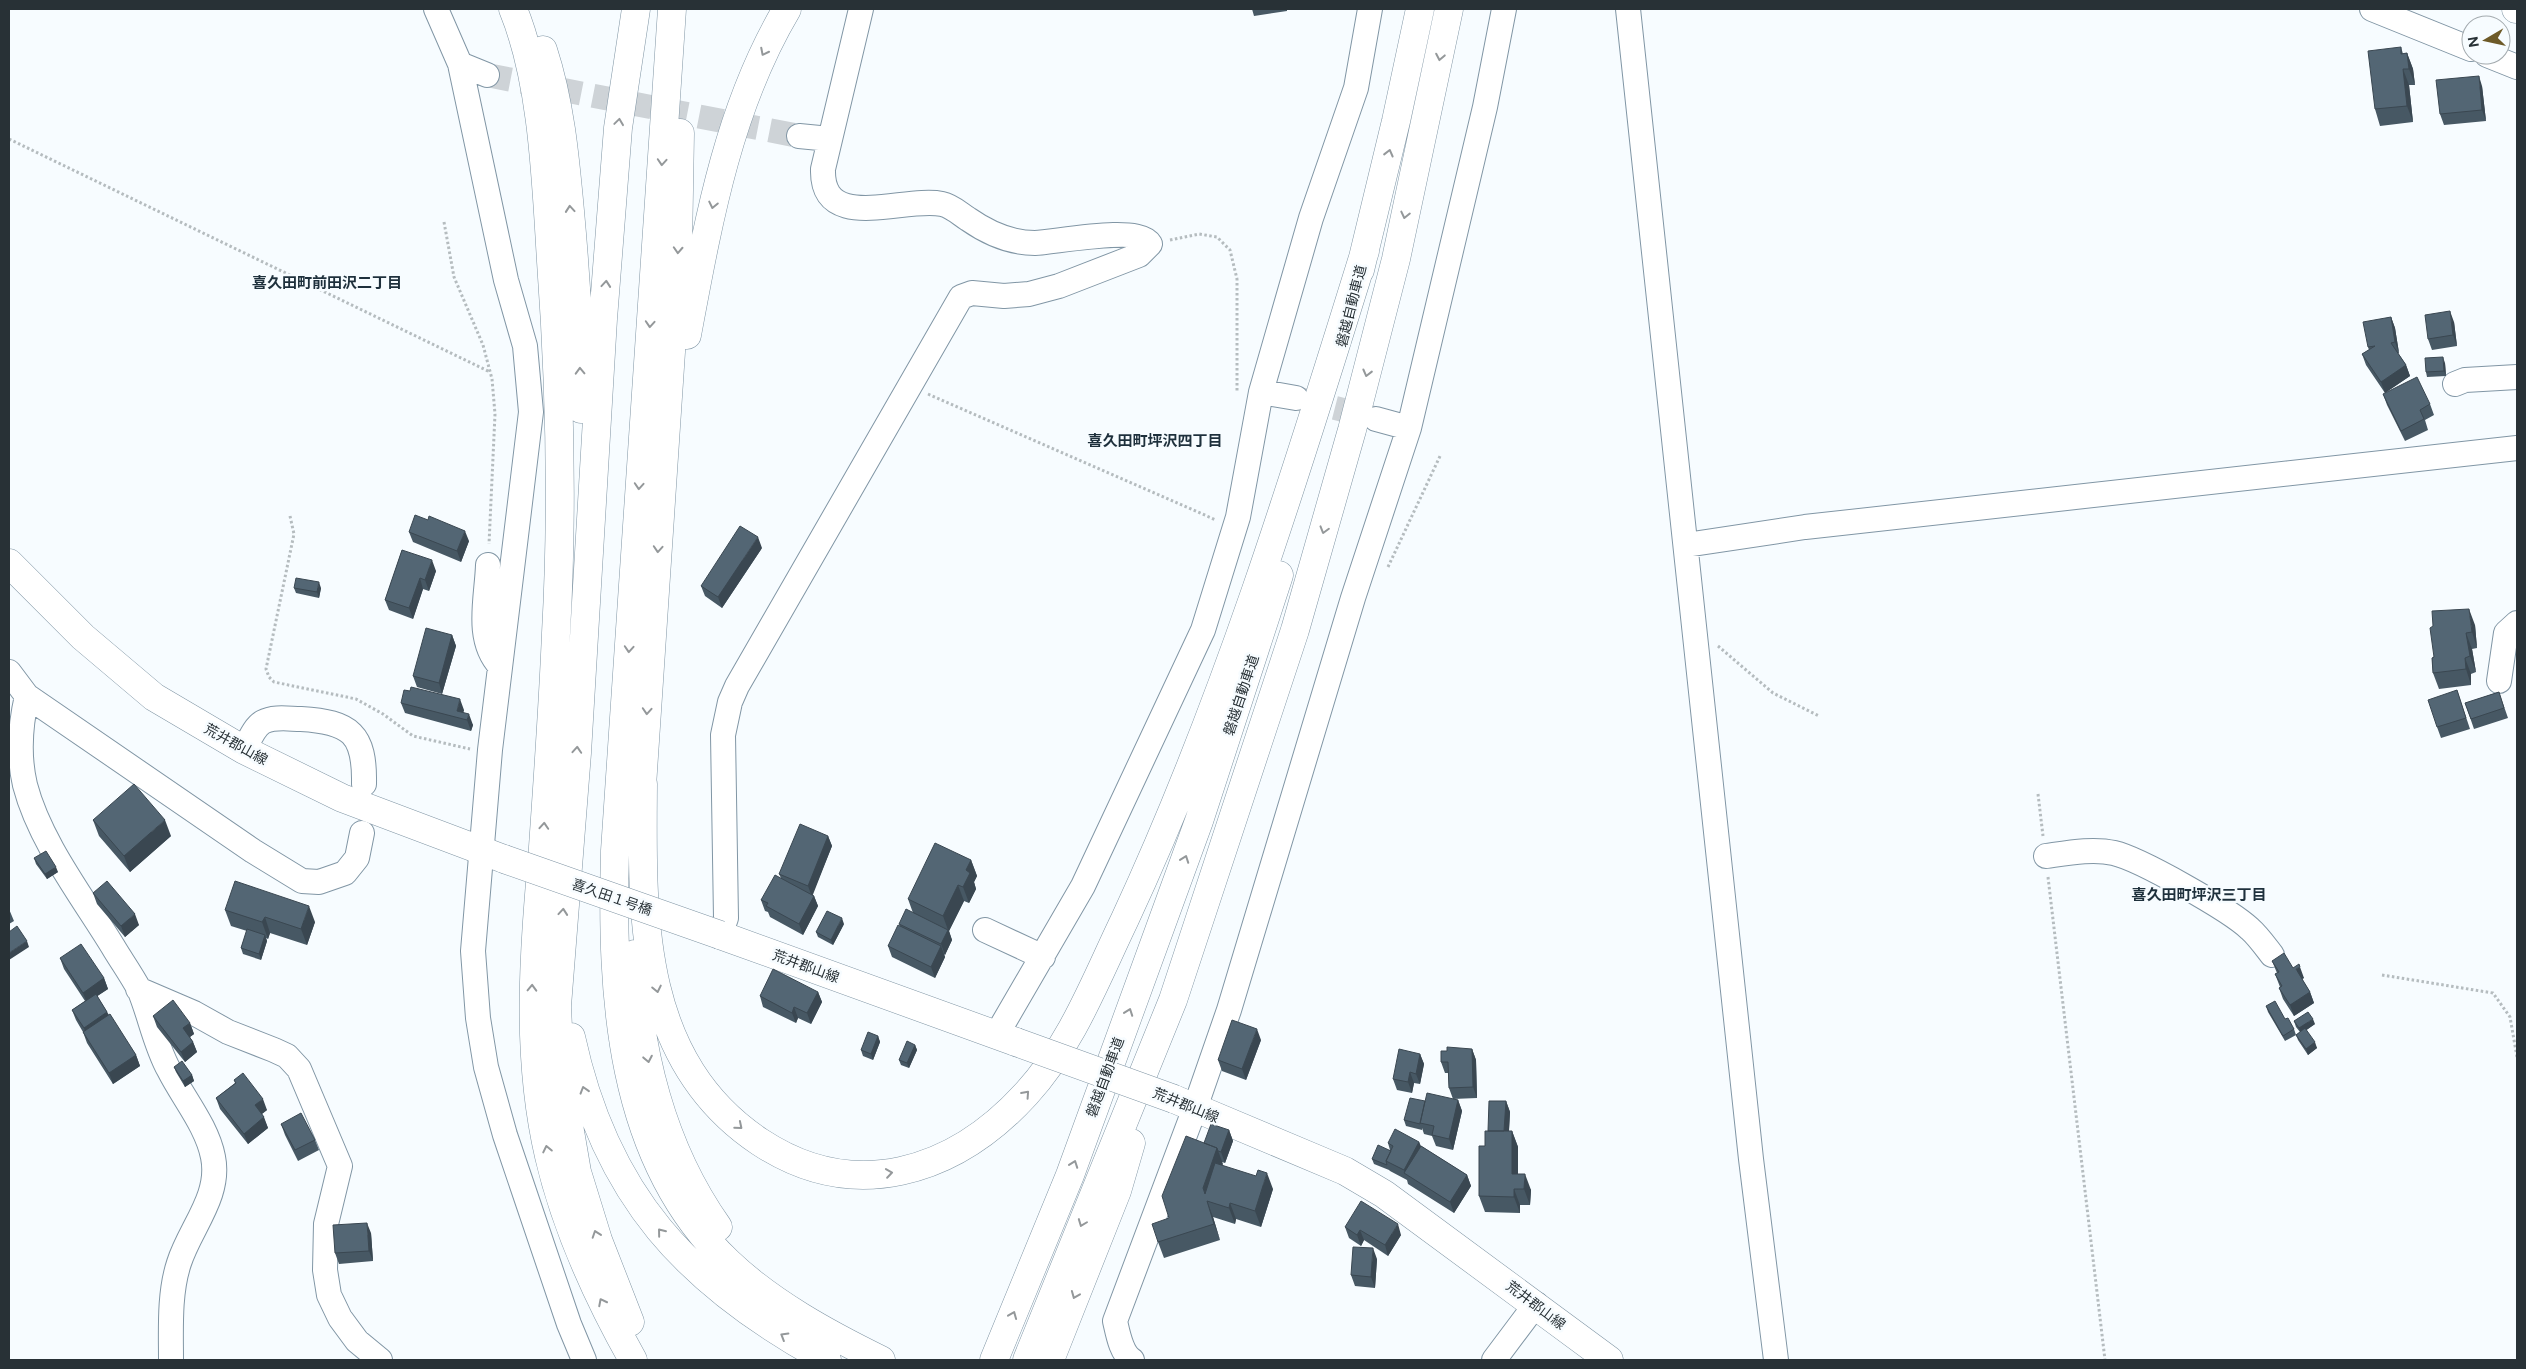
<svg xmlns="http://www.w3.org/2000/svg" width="2526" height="1369" font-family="Figtree,'Noto Sans JP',sans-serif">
<rect width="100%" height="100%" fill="#f7fcff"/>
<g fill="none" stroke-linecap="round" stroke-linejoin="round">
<!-- minor-tunnel -->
<path stroke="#ced3d7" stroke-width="24" stroke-dasharray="24 12" stroke-linecap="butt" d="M487 75 799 136
M1300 399 1374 418"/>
<!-- minor casing -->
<g stroke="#8196a5" stroke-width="26">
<path id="minor" d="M436 9 460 64 506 280 525 346 531 412 490 750 473 951 478 1018 486 1067 505 1135 569 1324 584 1360
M1628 9 1751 1159 1776 1360
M2372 9 2471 49
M2487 55 2517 67
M460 64 487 75
M799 136 830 139
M2455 384 2465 380 2517 377
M1261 392 1296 398
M1376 419 1409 428
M1686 545 1805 527 2517 448
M488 565C487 598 475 639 500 666
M9 672 27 696 253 851 302 881 319 882 345 873 357 858 362 833
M2499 681 2506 633 2517 623
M27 696C20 726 18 755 25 785 40 843 85 900 115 950 123 963 132 976 139 989 150 1015 155 1045 169 1070 183 1098 207 1126 213 1157 221 1196 190 1228 179 1263 169 1293 171 1329 171 1360
M244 750C249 741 254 727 263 722 274 716 290 719 301 719 351 722 365 734 364 784
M2046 856C2067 853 2093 848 2114 853 2140 859 2230 910 2250 929 2258 936 2265 946 2272 955
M985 930 1043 957
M720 935 726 918 723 735 730 702 737 686 961 297 972 293 1004 296 1029 294 1059 286 1139 255 1150 244C1139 225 1057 242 1035 243 1011 243 988 233 968 219 960 214 952 206 942 204 904 196 821 234 823 169L861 9
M138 989 194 1013 228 1032 274 1050 287 1056 299 1069 340 1166 326 1224 325 1270 329 1295 340 1318 357 1341 380 1360
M997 1034 1083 886 1203 630 1238 517 1261 392 1311 218 1356 88 1370 9
M1132 1360C1121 1353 1118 1334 1115 1321L1195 1108 1229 1010 1353 598 1409 428 1485 107 1504 9
M1494 1360 1536 1304"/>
</g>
<!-- major casing -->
<g stroke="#8196a5" stroke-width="29">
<path id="major" d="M9 563 83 637 154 697 244 750 342 798 504 859
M720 935 1016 1042
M1174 1099 1345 1171 1384 1194 1609 1360"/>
</g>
<!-- highway casing -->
<g stroke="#8196a5" stroke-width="29">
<path id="highway" d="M513 9C543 82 546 182 551 261 560 385 563 509 556 633 553 705 548 776 543 847 534 952 525 1053 549 1156 566 1229 597 1296 633 1360
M672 9 615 851C611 993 618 1158 728 1262 771 1303 828 1334 881 1360
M2516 9H2517
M543 50C560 102 565 156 570 211 576 277 580 343 581 409
M1360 270 1396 121 1420 9
M687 335C708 223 728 108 787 9
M643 784C642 915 637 1060 760 1142 854 1204 954 1173 1026 1094 1072 1044 1096 979 1125 919 1225 704 1295 477 1365 251
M641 801 678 247 680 133
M635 954C637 1049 662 1148 718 1227
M571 1037C605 1195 687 1284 827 1360
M630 1322 598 1240 577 1172 560 1073 557 1006 577 753 603 319 618 128 636 9
M994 1360 1070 1175 1199 821 1279 575
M1027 1360 1173 1000 1295 630 1352 430 1396 259 1449 9
M1050 1360 1117 1191 1131 1143"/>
</g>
<!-- path -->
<path stroke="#b5bcbf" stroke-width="3" stroke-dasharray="2.5 2.5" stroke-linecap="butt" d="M9 139 490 372
M444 222 454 277 483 345 492 379 495 414 489 544
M1170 240 1199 234 1217 237 1230 250 1237 279V393
M928 394 1216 520
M290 516 294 534 266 669 269 677 274 682 356 699 383 714 413 736 470 749
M1388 567 1441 454
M1718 646 1773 693 1819 716
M2038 794 2043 836
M2048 877 2105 1360
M2382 975 2493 993 2510 1017 2517 1057"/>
<!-- minor -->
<use href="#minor" stroke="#fff" stroke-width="24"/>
<!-- major -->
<use href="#major" stroke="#fff" stroke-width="28"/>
<!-- highway -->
<use href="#highway" stroke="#fff" stroke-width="28"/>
<!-- major-bridge casing -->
<g stroke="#8196a5" stroke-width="29" stroke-linecap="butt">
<path id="major-bridge" d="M504 859 720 935
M1016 1042 1174 1099"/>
</g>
<!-- major-bridge -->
<use href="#major-bridge" stroke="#fff" stroke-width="28"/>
</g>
<!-- wall -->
<path fill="#475864" d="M1252 9H1287V11L1254 16Z
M2401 47 2403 54 2407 53 2413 69 2415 85H2409L2413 122 2380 126 2375 109Z
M2482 86 2486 121 2444 125 2440 114Z
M2391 317 2395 328 2399 353H2398L2406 365 2410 376 2385 393 2366 365 2362 354 2369 350 2368 347Z
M2454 322 2457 346 2432 350 2428 339Z
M2445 363 2446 376 2427 377 2426 372Z
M2383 394 2430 404 2434 415 2425 420 2428 430 2405 441 2387 405Z
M409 532 469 541 461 562 413 542Z
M762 548 722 608 705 596 701 586Z
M402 550 436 571 429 591 423 589 413 619 389 610 385 600Z
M294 588H321L319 598 296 593Z
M2475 625 2477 648 2472 649 2476 672 2471 674V685L2439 689 2433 673 2432 658Z
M452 635 456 646 442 694 417 687 413 676Z
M2457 690 2470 729 2441 738 2437 727Z
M2499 692 2508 718 2474 729 2465 703Z
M401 703 464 710 463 712 473 725 471 731 405 713Z
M93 820 171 836 130 872 99 836Z
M828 836 832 846 812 895 814 896 818 906 803 935 770 917 768 912 765 911 761 900 781 878 779 874Z
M34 858 58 872 47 879 36 864Z
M971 860 977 876 974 882 976 889 969 903 964 901 949 931 952 940 945 955 944 954 945 957 935 978 892 957 888 946 900 926 899 924 913 913 908 899Z
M93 893 139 925 125 937 97 904Z
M9 909 14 921 9 924Z
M225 910 315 922 307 945 270 933 268 939 266 938 267 941 261 960 243 954 241 948 247 931 231 926Z
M844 924 833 945 818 937 816 932Z
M60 958 104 978 108 989 97 996 109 1015 136 1055 140 1066 113 1084 87 1043 83 1032 76 1020 72 1010 85 1001 64 969Z
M2272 961 2293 968 2304 978 2302 979 2310 992 2314 1003 2294 1016 2283 999 2279 988 2280 987 2275 974 2277 973Z
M818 992 822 1002 811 1024 798 1018 796 1023 763 1007 760 996Z
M2266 1006 2285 1019 2294 1029 2296 1035 2300 1032 2296 1027 2294 1021 2315 1024 2306 1030 2317 1048 2308 1055 2298 1040 2296 1035 2285 1041 2268 1012Z
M153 1016 190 1023 194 1034 190 1037 193 1042 197 1052 185 1062 157 1027Z
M878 1036 880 1042 873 1060 863 1056 861 1050Z
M1261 1040 1246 1080 1222 1071 1218 1060Z
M915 1045 917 1050 909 1068 901 1065 899 1060Z
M1472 1049 1476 1060 1477 1098 1453 1099 1458 1100 1462 1111 1453 1150 1436 1146 1432 1136 1424 1134 1422 1128V1130L1406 1126 1404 1120 1425 1101 1453 1099 1449 1088 1448 1073H1445L1441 1062Z
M1420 1054 1424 1064 1420 1084 1414 1083 1412 1093 1397 1090 1393 1079Z
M174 1067 192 1075 194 1081 185 1087 176 1072Z
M234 1080 267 1110 262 1114 268 1128 248 1144 220 1109 216 1098 235 1083Z
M1506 1101 1510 1112 1509 1131H1512L1518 1147V1174L1531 1190 1530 1205H1520V1213L1485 1212 1479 1196 1485 1146Z
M281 1124 315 1140 319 1150 298 1161 285 1135Z
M1229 1130 1233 1141 1225 1163 1222 1162V1166L1273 1189 1261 1227 1236 1219 1235 1224 1213 1217 1220 1240 1164 1258 1158 1242 1204 1143Z
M1419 1142 1421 1146 1467 1175 1471 1186 1454 1213 1408 1184 1407 1180 1390 1171 1389 1170 1374 1164 1372 1159 1390 1150 1388 1143Z
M1345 1227 1401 1235 1388 1256 1364 1240 1361 1246 1349 1238Z
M371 1233 373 1261 339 1264 335 1253Z
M1377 1259 1375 1288 1355 1286 1351 1275Z"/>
<!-- shaded-wall -->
<path fill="#3a4751" d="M2407 53 2413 69 2415 85 2409 69Z
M2403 69 2409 85 2413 122 2407 106Z
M2479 76 2482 86 2486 121 2482 110Z
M2450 311 2454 322 2457 346 2453 335Z
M2391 317 2395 328 2399 353 2395 342Z
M2443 357 2445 363 2446 376 2444 371Z
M2406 365 2410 376 2385 393 2381 382Z
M465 531 469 541 461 562 457 551Z
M758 537 762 548 722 608 718 597Z
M432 560 436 571 429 591 425 580Z
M420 578 423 589 413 619 409 608Z
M319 582 321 588 319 598 317 592Z
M2469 609 2475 625 2477 648 2472 632Z
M2466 633 2472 649 2476 672 2470 656Z
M452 635 456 646 442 694 439 683Z
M2465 658 2471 674V685L2466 669Z
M460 699 464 710 462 718 457 711Z
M469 714 473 725 471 731 467 720Z
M165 820 171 836 130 872 124 856Z
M828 836 832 846 812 897 808 886Z
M971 860 977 876 974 882 976 889 969 903 963 887 966 870Z
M56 867 58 872 47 879 45 874Z
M958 885 964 901 949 931 952 940 945 955 941 944 948 930 943 916Z
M814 896 818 906 803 935 799 924Z
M309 906 315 922 307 945 301 929Z
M135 914 139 925 125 937 121 926Z
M265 917 270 933 268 939 262 922Z
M842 918 844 924 833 945 831 940Z
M265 935 267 941 261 960 259 954Z
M27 941 29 947 9 960V953Z
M941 946 945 957 935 978 931 967Z
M2300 967 2304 978 2300 980 2296 969Z
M104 978 108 989 87 1003 83 993Z
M818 992 822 1002 811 1024 807 1013Z
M2310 992 2314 1003 2294 1016 2290 1005Z
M794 1007 798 1018 796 1023 792 1013Z
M107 1012 111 1023 87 1039 84 1028Z
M2313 1019 2315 1024 2301 1034 2299 1028Z
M190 1023 194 1034 187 1039 183 1028Z
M1257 1029 1261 1040 1246 1080 1242 1069Z
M878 1036 880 1042 873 1060 871 1054Z
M193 1042 197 1052 185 1062 181 1052Z
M2315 1042 2317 1048 2308 1055 2306 1049Z
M915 1045 917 1050 909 1068 907 1063Z
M1472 1049 1476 1060 1477 1098 1473 1087Z
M1420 1054 1424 1064 1420 1084 1416 1074Z
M136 1055 140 1066 113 1084 109 1073Z
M1410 1072 1414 1083 1412 1093 1408 1082Z
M192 1075 194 1081 185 1087 183 1081Z
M263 1099 267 1110 259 1116 255 1105Z
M1458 1100 1462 1111 1453 1150 1449 1139Z
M1506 1101 1510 1112 1508 1146 1504 1135Z
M264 1117 268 1128 248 1144 244 1134Z
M1229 1130 1233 1141 1225 1163 1221 1152Z
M1512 1131 1518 1147V1190L1512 1174Z
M1419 1142 1423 1153 1405 1174 1404 1170Z
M1217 1148 1223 1164 1210 1202 1208 1201 1203 1188Z
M1267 1173 1273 1189 1261 1227 1255 1211Z
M1525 1174 1531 1190 1530 1205 1524 1189Z
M1467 1175 1471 1186 1454 1213 1450 1202Z
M1514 1189 1520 1205V1213L1514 1197Z
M1207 1201 1213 1217 1220 1240 1214 1224Z
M1230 1203 1236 1219 1235 1224 1229 1208Z
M367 1223 371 1233 373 1261 369 1251Z
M1398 1224 1401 1235 1388 1256 1385 1245Z
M1360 1230 1364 1240 1361 1246 1357 1235Z
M1373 1248 1377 1259 1375 1288 1371 1277Z"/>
<!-- building -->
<path fill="#536674" stroke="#3a4751" d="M2401 47V54L2407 53 2409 69H2403L2407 106 2375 109 2368 51Z
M2479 76 2482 110 2440 114 2436 80Z
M2450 311 2453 335 2428 339 2425 315Z
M2391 317 2395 342 2391 343 2406 365 2381 382 2362 354 2375 346 2368 347 2363 322Z
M2443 357 2444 371 2426 372 2425 358Z
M2417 377 2430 404 2420 410 2424 419 2401 431 2383 394Z
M415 515 428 520 429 516 465 531 457 551 409 532Z
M740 526 758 537 718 597 701 586Z
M402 550 432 560 425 580 420 578 409 608 385 600Z
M296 578 319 582 317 592 294 588Z
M2469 609 2472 632 2466 633 2470 656 2465 658 2466 669 2433 673 2432 658 2434 657 2430 628 2433 626 2432 611Z
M426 628 452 635 439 683 413 676Z
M411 687 460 699 457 711 469 714 467 720 401 703 404 690 410 691Z
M2457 690 2466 718 2437 727 2428 700Z
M2499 692 2504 708 2471 719 2465 703Z
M134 784 165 820 124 856 93 820Z
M800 824 828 836 808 886 779 874Z
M935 843 971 860 966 870 970 873 963 887 958 885 943 916 908 899Z
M46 851 56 867 45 874 34 858Z
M775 875 814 896 799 924 766 906 768 903 761 900Z
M107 881 135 914 121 926 93 893Z
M235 881 309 906 301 929 265 917 262 922 225 910Z
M906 909 948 930 941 944 899 924Z
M827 911 842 918 831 940 816 932Z
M898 925 941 946 931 967 888 946Z
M17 926 27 941 9 953V932Z
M247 929 265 935 259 954 241 948Z
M81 944 104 978 83 993 60 958Z
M2284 953 2293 968 2299 964 2300 967 2296 969 2310 992 2290 1005 2279 988 2282 986 2275 974 2279 972 2272 961Z
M773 969 818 992 807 1013 794 1007 792 1013 760 996Z
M96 994 107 1012 84 1028 72 1010Z
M173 1000 190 1023 183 1028 193 1042 181 1052 153 1016Z
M2275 1001 2285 1019 2288 1018 2294 1029 2283 1036 2266 1006Z
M2308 1012 2313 1019 2299 1028 2294 1021Z
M110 1014 136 1055 109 1073 83 1032Z
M1232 1020 1257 1029 1242 1069 1218 1060Z
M2305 1028 2315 1042 2306 1049 2296 1035Z
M868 1032 878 1036 871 1054 861 1050Z
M907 1041 915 1045 907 1063 899 1060Z
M1447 1047 1472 1049 1473 1087 1449 1088 1448 1062H1441V1051H1447Z
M1399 1049 1420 1054 1416 1074 1410 1072 1408 1082 1393 1079Z
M182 1061 192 1075 183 1081 174 1067Z
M243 1073 263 1099 255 1105 264 1117 244 1134 216 1098 236 1083 234 1080Z
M1427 1093 1458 1100 1449 1139 1432 1135 1434 1126 1420 1123Z
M1410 1098 1425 1101 1420 1124 1404 1120Z
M1489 1101H1506L1504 1131H1488Z
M301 1113 315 1140 295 1150 281 1124Z
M1211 1124 1229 1130 1221 1152 1218 1151 1217 1148 1204 1143Z
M1395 1129 1419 1142 1404 1170 1386 1161 1393 1146 1388 1143Z
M1485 1131H1512V1174H1525L1524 1189H1514V1197L1479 1196V1146H1485Z
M1186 1136 1217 1148 1203 1188 1205 1194 1215 1163 1256 1176 1258 1170 1267 1173 1255 1211 1230 1203 1229 1208 1207 1201 1214 1224 1158 1242 1152 1224 1169 1218 1162 1196Z
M1378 1145 1391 1151 1386 1161 1387 1165 1372 1159Z
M1421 1146 1467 1175 1450 1202 1404 1173Z
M1361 1201 1398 1224 1385 1245 1360 1230 1357 1235 1345 1227Z
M367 1223 369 1251 335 1253 333 1225Z
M1353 1247 1373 1248 1371 1277 1351 1275Z"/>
<!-- one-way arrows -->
<defs><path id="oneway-chevron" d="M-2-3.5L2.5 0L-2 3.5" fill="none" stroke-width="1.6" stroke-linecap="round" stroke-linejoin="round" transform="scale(1.25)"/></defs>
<g stroke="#94989a">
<use href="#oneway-chevron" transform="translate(764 52) rotate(117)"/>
<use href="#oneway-chevron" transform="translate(1440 57) rotate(101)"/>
<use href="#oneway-chevron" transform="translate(619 122) rotate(-82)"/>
<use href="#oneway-chevron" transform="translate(1389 153) rotate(-76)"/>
<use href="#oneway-chevron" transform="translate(662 162) rotate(94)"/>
<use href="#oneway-chevron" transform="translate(713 205) rotate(102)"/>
<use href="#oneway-chevron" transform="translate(570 209) rotate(-95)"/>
<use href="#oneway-chevron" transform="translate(1405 215) rotate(103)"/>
<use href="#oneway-chevron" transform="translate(678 250) rotate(93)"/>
<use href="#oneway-chevron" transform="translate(606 284) rotate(-85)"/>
<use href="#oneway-chevron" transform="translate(650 324) rotate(94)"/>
<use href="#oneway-chevron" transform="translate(580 371) rotate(-92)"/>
<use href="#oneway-chevron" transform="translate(1367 373) rotate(104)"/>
<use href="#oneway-chevron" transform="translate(639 486) rotate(94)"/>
<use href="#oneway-chevron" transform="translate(1324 530) rotate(106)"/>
<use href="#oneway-chevron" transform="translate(658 549) rotate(94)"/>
<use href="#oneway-chevron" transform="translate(629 649) rotate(94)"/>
<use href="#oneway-chevron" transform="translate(647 711) rotate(94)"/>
<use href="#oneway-chevron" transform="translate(577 750) rotate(-86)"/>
<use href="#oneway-chevron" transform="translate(544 826) rotate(-86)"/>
<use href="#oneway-chevron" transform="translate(1185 859) rotate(-70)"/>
<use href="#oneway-chevron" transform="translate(563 912) rotate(-85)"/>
<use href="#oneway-chevron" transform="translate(532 988) rotate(-88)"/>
<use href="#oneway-chevron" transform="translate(657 989) rotate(78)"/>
<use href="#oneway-chevron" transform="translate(1129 1012) rotate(-70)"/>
<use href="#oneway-chevron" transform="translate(648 1059) rotate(79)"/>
<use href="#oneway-chevron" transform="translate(584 1090) rotate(-107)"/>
<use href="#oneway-chevron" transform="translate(1026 1094) rotate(-48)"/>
<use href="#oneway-chevron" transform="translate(739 1126) rotate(40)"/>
<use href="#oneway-chevron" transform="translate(547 1149) rotate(-102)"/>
<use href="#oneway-chevron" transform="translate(1074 1164) rotate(-70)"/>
<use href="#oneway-chevron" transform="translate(889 1173) rotate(-8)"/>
<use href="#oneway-chevron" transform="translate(1082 1223) rotate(111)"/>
<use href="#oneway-chevron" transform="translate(661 1232) rotate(-129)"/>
<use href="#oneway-chevron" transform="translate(596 1234) rotate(-109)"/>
<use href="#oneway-chevron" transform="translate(1075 1295) rotate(112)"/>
<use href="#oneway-chevron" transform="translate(602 1302) rotate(-117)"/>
<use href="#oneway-chevron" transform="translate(1013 1315) rotate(-68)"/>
<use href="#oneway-chevron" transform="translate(784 1336) rotate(-149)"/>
</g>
<g text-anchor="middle" stroke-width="5" stroke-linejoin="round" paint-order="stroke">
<!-- street labels -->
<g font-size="14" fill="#283136" stroke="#f7fcff">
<text transform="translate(1351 306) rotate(-76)" y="5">磐越自動車道</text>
<text transform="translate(1241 695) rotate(-72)" y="5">磐越自動車道</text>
<text transform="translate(236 744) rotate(29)" y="5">荒井郡山線</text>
<text transform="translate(612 897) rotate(19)" y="5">喜久田１号橋</text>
<text transform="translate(806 966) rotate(20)" y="5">荒井郡山線</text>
<text transform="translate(1105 1077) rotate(-70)" y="5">磐越自動車道</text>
<text transform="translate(1186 1105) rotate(22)" y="5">荒井郡山線</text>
<text transform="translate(1536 1305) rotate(37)" y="5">荒井郡山線</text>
</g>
<!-- neighbourhood labels -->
<g font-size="15" font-weight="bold" fill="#1e303c" stroke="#f7fcff">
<text x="327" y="288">喜久田町前田沢二丁目</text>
<text x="1155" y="446">喜久田町坪沢四丁目</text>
<text x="2199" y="900">喜久田町坪沢三丁目</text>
</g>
</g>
<!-- border -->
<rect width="2526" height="1369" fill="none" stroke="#283136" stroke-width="20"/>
<!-- north arrow -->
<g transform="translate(2486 40) rotate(261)"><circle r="24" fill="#f7fcff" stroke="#a4abaf"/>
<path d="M0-4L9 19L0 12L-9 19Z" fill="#6d5a28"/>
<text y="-8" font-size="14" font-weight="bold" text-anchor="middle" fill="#283136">N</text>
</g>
</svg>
